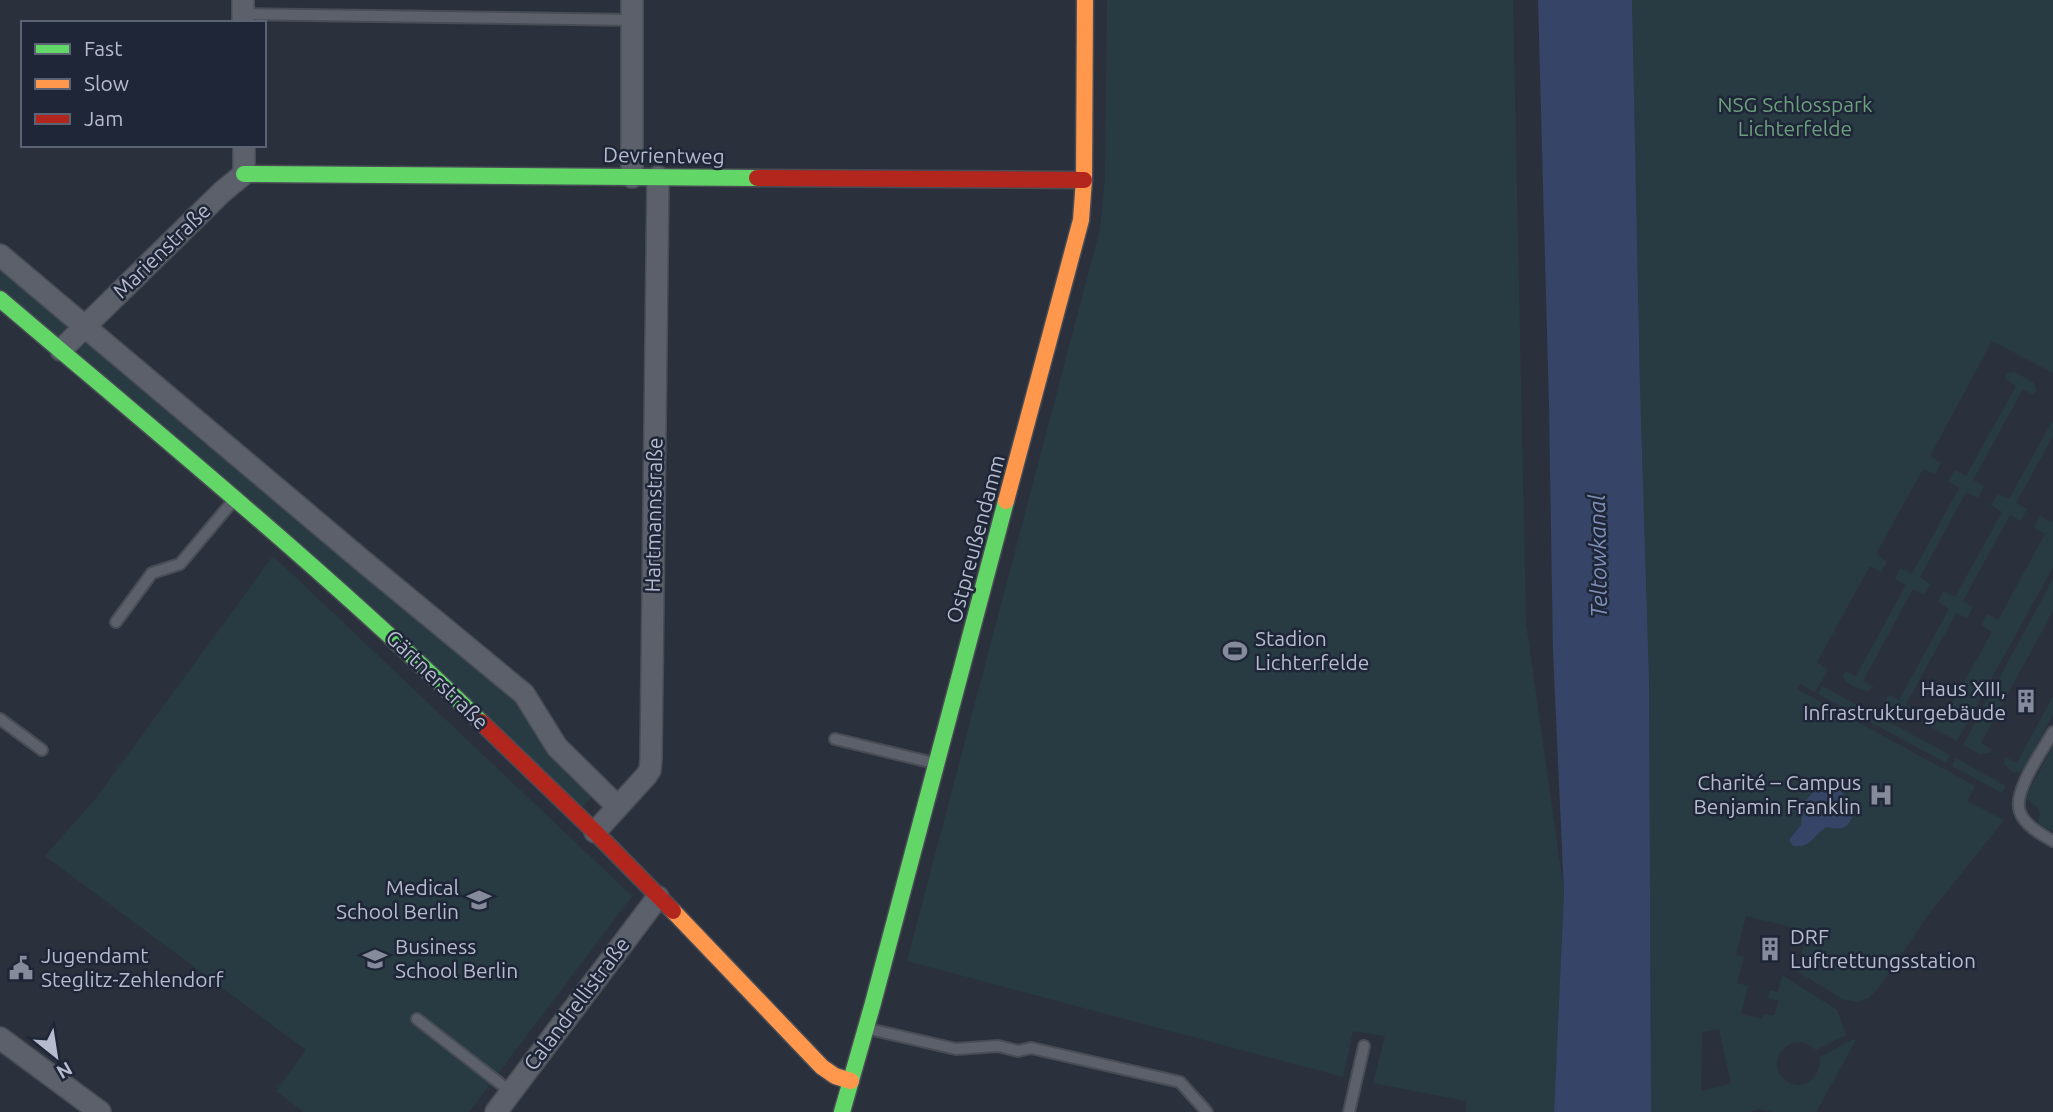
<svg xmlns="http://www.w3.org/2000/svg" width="2053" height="1112" font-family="Ubuntu,sans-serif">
<rect width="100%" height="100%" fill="#2b313c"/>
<!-- green -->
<path fill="#283b43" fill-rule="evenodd" d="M1107 0H1513L1526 623 1564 893 1554 1112H1466V1101L1373 1083 1385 1036 1353 1031 1343 1077 907 961 1100 229 1105 179Z
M1632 0H2053V373L1992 341 1930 456 1941 463 1935 474 1923 469 1876 554 1887 562 1881 572 1870 566 1817 662 1828 670 1815 692 1800 684 1797 689 1975 786 1967 801 2004 820 1929 914 1879 987 1869 998 1856 1002 1842 999 1797 971 1807 931 1746 916 1736 955 1744 957 1737 983 1748 986 1741 1014 1762 1019 1764 1014 1774 1016 1779 1001 1768 998 1770 990 1778 992 1782 975 1837 1010 1846 1035 1816 1050C1792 1027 1763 1060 1784 1079 1802 1095 1822 1077 1820 1057L1854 1039 1856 1040 1816 1112H1773L1758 1109 1751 1112H1651L1649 678 1640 388ZM1719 1029 1731 1084 1701 1091 1702 1032Z
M0 264 71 327 61 338 0 289Z
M88 340 516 699 593 796 582 807 78 352Z
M2011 372H2015L2034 383 2036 390 2034 395 2023 389 1973 480 1984 486 1978 498 1966 492 1920 577 1930 584 1924 595 1913 589 1863 681 1874 687 1867 691C1859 690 1847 684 1843 677L1845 671 1856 676 1906 585 1895 579 1900 568 1912 574 1959 488 1948 481 1955 470 1966 476 2016 386 2005 379 2007 374Z
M2053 420V436L2016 503 2027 509 2021 521 2010 515 1963 601 1973 607 1967 618 1956 613 1906 704 1917 711 1910 715C1902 714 1890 708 1886 701L1888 695 1899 700 1949 609 1938 602 1943 591 1955 597 2002 512 1991 505 1998 494 2009 499Z
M2040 516 2051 522 2053 519V567L1957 741 1931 727 1928 721 1931 717 1942 722 1992 632 1981 625 1987 614 1998 620 2045 534 2034 528Z
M273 556 632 896 469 1112H304L276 1091 306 1050 45 856 97 797Z
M2053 579V611L1981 743 1992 750 1989 753 1979 754 1963 745Z
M1822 686 1870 712 1866 720 1818 694Z
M2053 696V715L2023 770 2014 773 2004 764 2005 757 2017 763Z
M1874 714 1950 755 1946 763 1870 722Z
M2053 746V832L2038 823 2040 815 2039 809 2025 798Z
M1956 758 2006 786 2002 793 1952 766Z"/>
<!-- water -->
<path fill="#364567" d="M1538 0H1632L1640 388 1649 678 1651 1112H1554L1564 893 1553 651 1549 405Z
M1831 786 1842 792 1855 812C1847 828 1845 831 1827 827 1812 835 1813 848 1793 846L1789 840 1801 825 1804 803 1816 788Z"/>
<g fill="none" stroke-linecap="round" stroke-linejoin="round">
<!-- lane casing -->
<g stroke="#484c55" stroke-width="14">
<path id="lane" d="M243 14 632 20
M116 622 152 573 180 564 233 501
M0 719 42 750
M2053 732C2043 750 2012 792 2020 812 2024 825 2042 835 2053 841
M835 739 934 763
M417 1019 511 1092
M869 1029 956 1049 998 1046 1018 1051 1031 1048 1180 1082 1207 1112
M1349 1112 1364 1046"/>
</g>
<!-- street casing -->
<g stroke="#484c55" stroke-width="24">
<path id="street" d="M243 0V23
M632 177V0
M0 255 364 562 524 694 557 747 617 806
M61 350 222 192 244 174V145
M595 832 646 776 650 770 651 759 658 177
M0 1038 100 1112
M496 1112 658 897"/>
</g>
<!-- fast casing -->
<g stroke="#484c55" stroke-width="19">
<path id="fast" d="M244 174 757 178
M0 299C163 438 328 573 481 722
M842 1112 873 1003 1006 501"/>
</g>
<!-- slow casing -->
<g stroke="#484c55" stroke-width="19">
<path id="slow" d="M1006 501 1081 220 1084 180 1085 0
M673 911 822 1067 835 1076 851 1081"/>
</g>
<!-- jam casing -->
<g stroke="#484c55" stroke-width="19">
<path id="jam" d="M757 178 1084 180
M481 722 595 832 673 911"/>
</g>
<!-- lane -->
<use href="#lane" stroke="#5c606a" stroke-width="10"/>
<!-- street -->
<use href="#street" stroke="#5c606a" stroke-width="21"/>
<!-- fast -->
<use href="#fast" stroke="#63d668" stroke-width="16"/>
<!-- slow -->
<use href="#slow" stroke="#ff974d" stroke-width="16"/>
<!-- jam -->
<use href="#jam" stroke="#b3261e" stroke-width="16"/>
</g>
<!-- icons -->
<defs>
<g id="stadium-bare" transform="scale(1.89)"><path d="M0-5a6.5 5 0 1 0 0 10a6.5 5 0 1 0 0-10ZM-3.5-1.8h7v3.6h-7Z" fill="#858b9a" stroke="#1e2638" stroke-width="2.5" paint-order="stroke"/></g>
<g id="building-bare" transform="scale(1.89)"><path d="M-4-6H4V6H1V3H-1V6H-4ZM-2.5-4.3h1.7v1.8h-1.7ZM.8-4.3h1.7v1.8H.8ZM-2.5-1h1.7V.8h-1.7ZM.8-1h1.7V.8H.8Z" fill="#858b9a" stroke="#1e2638" stroke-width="2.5" paint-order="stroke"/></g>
<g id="hospital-bare" transform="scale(1.89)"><path d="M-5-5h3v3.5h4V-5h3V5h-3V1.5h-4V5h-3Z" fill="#858b9a" stroke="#1e2638" stroke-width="2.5" paint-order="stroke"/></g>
<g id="university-bare" transform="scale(1.89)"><path d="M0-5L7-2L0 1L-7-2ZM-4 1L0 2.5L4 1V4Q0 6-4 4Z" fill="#858b9a" stroke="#1e2638" stroke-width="2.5" paint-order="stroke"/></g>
<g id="civic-bare" transform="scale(1.89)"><path d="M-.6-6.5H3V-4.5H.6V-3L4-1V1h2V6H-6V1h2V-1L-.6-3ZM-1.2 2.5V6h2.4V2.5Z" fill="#858b9a" stroke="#1e2638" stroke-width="2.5" paint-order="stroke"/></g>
</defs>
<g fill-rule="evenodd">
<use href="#stadium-bare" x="1235" y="651"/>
<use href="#building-bare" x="2026" y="701"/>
<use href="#hospital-bare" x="1881" y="795"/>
<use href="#university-bare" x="479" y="900"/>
<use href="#building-bare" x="1770" y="949"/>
<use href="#university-bare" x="375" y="959"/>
<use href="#civic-bare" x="21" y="968"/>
</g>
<g text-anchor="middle" stroke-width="5" stroke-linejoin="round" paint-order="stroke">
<!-- park labels -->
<g font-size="21" fill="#6c9f7d" stroke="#1e2638">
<text x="1795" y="112">NSG Schlosspark<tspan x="1795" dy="24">Lichterfelde</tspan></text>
</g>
<!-- street labels -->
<g font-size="21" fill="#b6bccd" stroke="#1e2638">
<text transform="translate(664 156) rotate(1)" y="7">Devrientweg</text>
<text transform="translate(162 251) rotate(-44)" y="7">Marienstraße</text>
<text transform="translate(654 515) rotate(-89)" y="7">Hartmannstraße</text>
<text transform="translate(976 539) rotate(-75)" y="7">Ostpreußendamm</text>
<text transform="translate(437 680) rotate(44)" y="7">Gärtnerstraße</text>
<text transform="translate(577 1004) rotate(-53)" y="7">Calandrellistraße</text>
</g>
<!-- poi labels -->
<g font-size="21" fill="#b6bccd" stroke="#1e2638" text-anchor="start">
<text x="1255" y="646">Stadion<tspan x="1255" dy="24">Lichterfelde</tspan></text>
<text x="2006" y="696" text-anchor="end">Haus XIII,<tspan x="2006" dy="24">Infrastrukturgebäude</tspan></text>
<text x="1861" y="790" text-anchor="end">Charité – Campus<tspan x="1861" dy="24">Benjamin Franklin</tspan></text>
<text x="459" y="895" text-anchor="end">Medical<tspan x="459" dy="24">School Berlin</tspan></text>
<text x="1790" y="944">DRF<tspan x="1790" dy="24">Luftrettungsstation</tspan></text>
<text x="395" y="954">Business<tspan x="395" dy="24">School Berlin</tspan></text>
<text x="41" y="963">Jugendamt<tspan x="41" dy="24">Steglitz-Zehlendorf</tspan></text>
</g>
<!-- water labels -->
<g font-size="23" font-style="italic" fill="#7c8eb5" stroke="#1e2638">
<text transform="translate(1598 556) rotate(-91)" y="8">Teltowkanal</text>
</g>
</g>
<!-- legend -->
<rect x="21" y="21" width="245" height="126" fill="#1e2638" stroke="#5b6274" stroke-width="2"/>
<rect x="35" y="44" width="35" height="10" fill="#63d668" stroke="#5b6274" stroke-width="2"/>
<text x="84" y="56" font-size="21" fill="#b6bccd">Fast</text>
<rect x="35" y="79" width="35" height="10" fill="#ff974d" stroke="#5b6274" stroke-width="2"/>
<text x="84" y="91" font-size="21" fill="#b6bccd">Slow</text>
<rect x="35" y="114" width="35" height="10" fill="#b3261e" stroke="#5b6274" stroke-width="2"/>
<text x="84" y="126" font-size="21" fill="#b6bccd">Jam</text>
<!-- north arrow -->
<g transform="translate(56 1056) rotate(150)" stroke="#1e2638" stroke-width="5" paint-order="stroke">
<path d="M0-5L12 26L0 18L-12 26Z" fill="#b6bccd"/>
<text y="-10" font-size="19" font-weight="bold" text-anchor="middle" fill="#b6bccd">N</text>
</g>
</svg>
